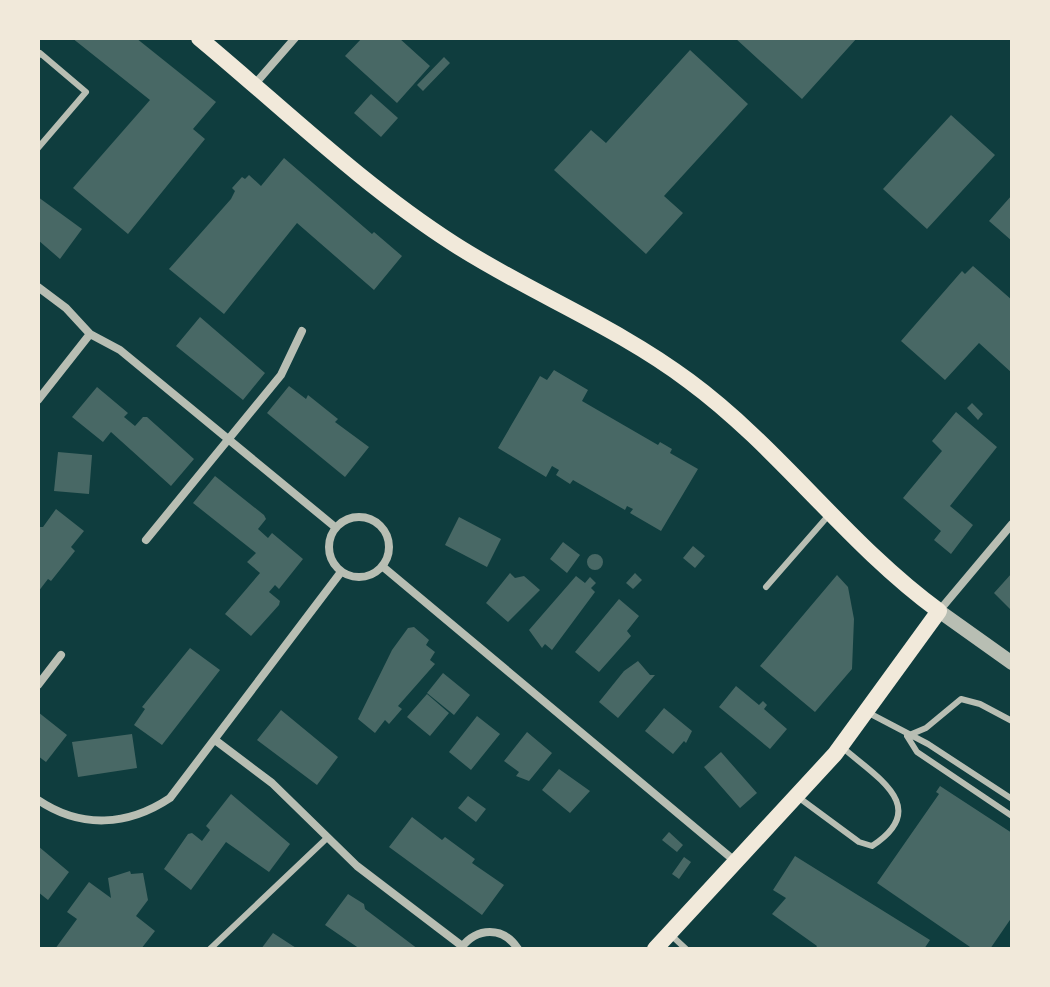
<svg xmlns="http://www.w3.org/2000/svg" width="1050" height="987" font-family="'Archivo Narrow',sans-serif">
<rect width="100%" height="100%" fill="#0f3d3e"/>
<!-- building -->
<path fill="#486865" d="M72 38H136L216 102 193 129 205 139 128 234 73 188 150 100Z
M362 38H399L430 66 397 103 345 56Z
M735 38H857L802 99Z
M690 50 748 104 664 196 683 213 646 254 554 170 591 130 606 143Z
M444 57 450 63 423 91 417 85Z
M371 94 398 118 381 137 354 113Z
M951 115 995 155 927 229 883 189Z
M284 158 372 234 374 232 402 256 374 290 297 223 224 314 169 269 231 199 235 191 232 188 242 177 245 179 249 175 261 186Z
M1012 195V241L989 221Z
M38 197 82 229 60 259 38 240Z
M973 266 1012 300V373L979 343 945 380 901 341 962 271 965 274Z
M200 317 265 373 243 400 176 346Z
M554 370 588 390 582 401 658 445 660 442 672 449 670 453 698 469 661 531 630 513 633 509 627 506 625 510 573 480 570 484 556 475 559 470 552 466 546 477 498 448 540 376 547 380Z
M289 386 306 399 308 395 338 419 335 422 369 447 345 477 267 413Z
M97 387 128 413 124 417 135 426 143 417H147L194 459 171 486 111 432 103 442 72 417Z
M972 403 983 414 978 420 967 408Z
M956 412 997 447 950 506 973 525 951 554 934 540 941 531 903 498 942 451 932 441Z
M58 452 92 455 89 494 54 491Z
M215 476 264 515 266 519 258 529 268 538 272 533 303 559 279 589 275 585 269 592 280 601 279 605 251 636 225 614 260 573 247 562 256 553 193 503Z
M56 509 84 531 71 547 75 551 51 581 48 579 38 592V527H43Z
M459 517 501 539 487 567 445 545Z
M563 542 580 555 567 573 550 559Z
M693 546 705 556 695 568 683 558Z
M587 562a8 8 0 1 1 16 0a8 8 0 1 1-16 0Z
M510 573 515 578 524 576 540 590 508 622 486 603Z
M635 573 642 580 633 589 626 583Z
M1012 573V611L994 593Z
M837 575 848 587 854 619 852 669 815 712 760 666Z
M576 576 585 583 590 577 596 583 591 588 595 592 552 650 545 644 542 648 529 630Z
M619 599 639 616 627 631 631 636 599 672 575 652Z
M414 627 429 640 426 645 435 652 430 660 435 664 398 706 402 709 389 724 385 720 375 733 358 719 392 650 408 628Z
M190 648 220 670 162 745 134 725 145 709 142 707Z
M638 661 650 675H655L618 718 599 702 624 671Z
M443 673 470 695 454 715 427 693Z
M736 686 759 705 763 701 767 705 764 709 787 729 770 749 719 707Z
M427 694 449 713 430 736 407 717Z
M664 708 692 731 686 743 684 741 673 754 645 731Z
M281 710 338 757 317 785 257 740Z
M38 712 67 735 46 762 38 756Z
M477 716 500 734 471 770 449 752Z
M527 732 552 753 529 781 516 776 519 772 504 761Z
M132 734 137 768 78 777 72 742Z
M721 752 757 793 740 808 704 767Z
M559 769 590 791 570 813 542 790Z
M940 786 1012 833V917L990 949H973L877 883 939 794 936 792Z
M231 794 290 844 269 872 226 842 191 890 164 869 188 834 192 833 202 841 210 830 206 826Z
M468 796 486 809 476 822 458 808Z
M412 817 442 840 445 837 475 859 472 863 504 885 482 915 389 847Z
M669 832 683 845 677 852 662 840Z
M38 846 69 872 48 900 38 892Z
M795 856 930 940 924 949H815L817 946 772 914 786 898 773 890Z
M684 857 691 862 679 879 672 874Z
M130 871 131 874 143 873 148 900 136 916 155 931 141 949H55L77 919 67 912 89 882 111 898 108 878Z
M348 894 364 904 365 909 418 949H360L325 925Z
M273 933 293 946 298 949H261Z"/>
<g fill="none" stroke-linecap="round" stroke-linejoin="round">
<!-- service -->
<path stroke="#b8beb3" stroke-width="6" d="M38 56 40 53 86 92 38 148
M766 587 828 516
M867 712 928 744 1012 799
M1012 721 980 704 961 699 926 728 907 736 917 752 1012 816
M798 797 859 842 872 846C932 807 876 777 842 747
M671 935 686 949
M210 949 327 838"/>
<!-- minor -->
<path stroke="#b8beb3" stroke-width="8" d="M255 84 295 38
M38 287 66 308 90 334 120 350 335 527
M38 400 90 334
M329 547a30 30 0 1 1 60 0a30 30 0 1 1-60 0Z
M146 540 281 375 302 331
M382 566 736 862
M939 611 1012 524
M38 685 61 655
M215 740 272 783 357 866 462 946
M38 800C81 829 128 826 170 798L341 572
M461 948C477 927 503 926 518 949"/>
<!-- tertiary -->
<path stroke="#b8beb3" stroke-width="14" d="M939 611 1012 663"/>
<!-- secondary -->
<path stroke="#f1e9da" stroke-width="16" d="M199 38C282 107 362 185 454 244 530 293 616 326 689 381 780 448 847 544 939 611L835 754 655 949"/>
</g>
<!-- border -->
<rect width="1050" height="987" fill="none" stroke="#f1e9da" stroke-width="80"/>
</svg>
